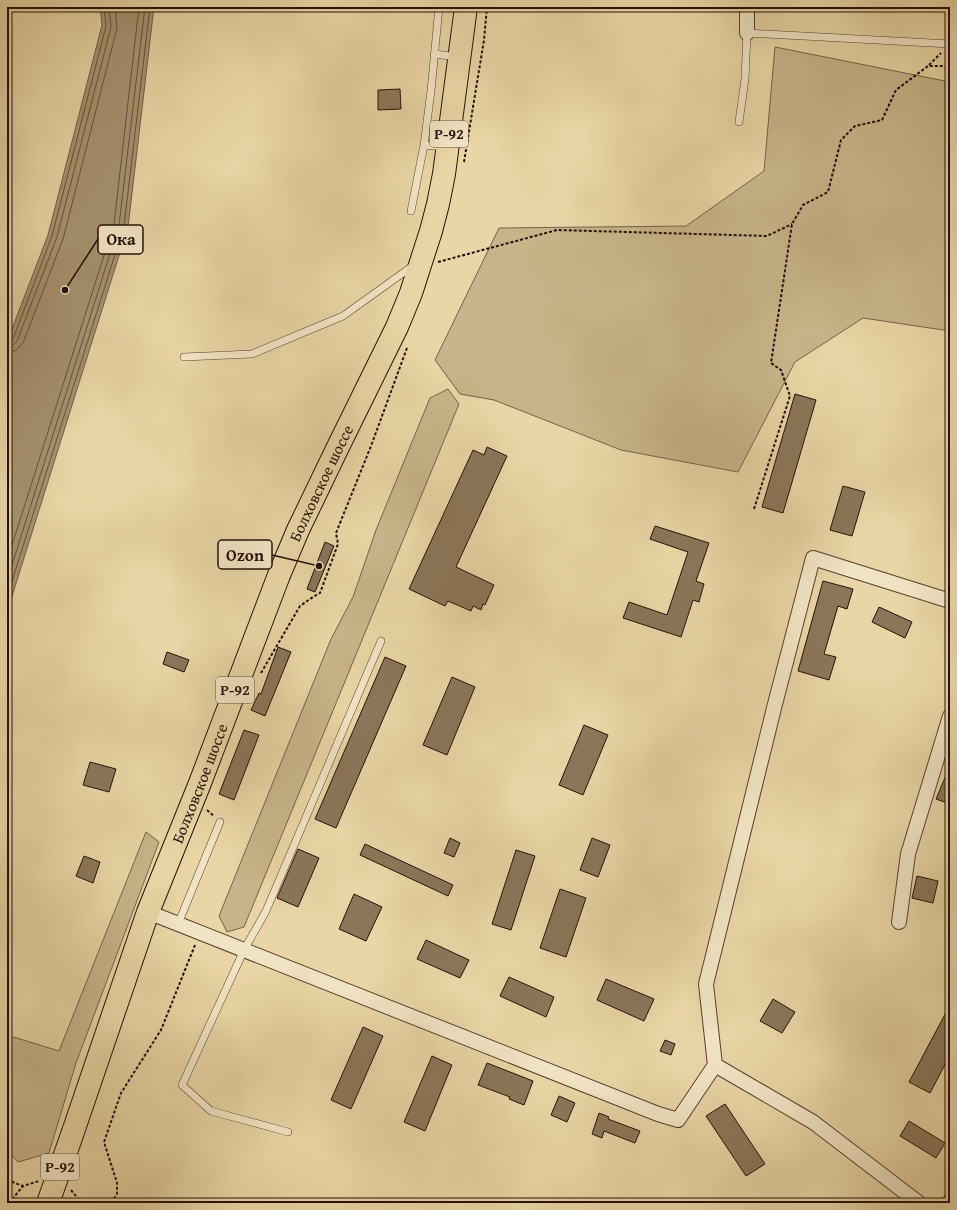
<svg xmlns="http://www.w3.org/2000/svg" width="957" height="1210" font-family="'Gentium Book Plus',serif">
<rect width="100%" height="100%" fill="#e9d5a5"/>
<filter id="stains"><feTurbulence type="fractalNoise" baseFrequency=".005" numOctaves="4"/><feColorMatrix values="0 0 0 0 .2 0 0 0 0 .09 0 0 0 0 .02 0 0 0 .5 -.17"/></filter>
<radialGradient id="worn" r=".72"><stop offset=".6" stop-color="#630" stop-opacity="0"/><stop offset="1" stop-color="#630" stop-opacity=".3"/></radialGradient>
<!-- green -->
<path fill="#c8b48a" stroke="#766248" d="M775 47 950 82V331L863 318 795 362 738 472 621 450 494 400 460 394 435 360 499 228 686 226 764 171Z
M448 389 459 404 244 927 227 932 219 916 331 639 353 597 376 530 430 398Z
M146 832 159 842 76 1063 49 1153 18 1162 7 1150V1035L59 1051Z"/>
<!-- water -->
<path fill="#a6926f" stroke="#725e45" d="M100 7H154L128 227 7 612V342L48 235 102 25Z"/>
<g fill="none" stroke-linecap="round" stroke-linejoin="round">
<!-- shore -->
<path stroke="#66513b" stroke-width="1" d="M7 342 10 341 13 339 52 236 106 26 104 7
M7 347 13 345 17 341 57 237 111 27 109 7
M7 353 16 350 23 343 63 239 117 28 115 7
M7 561 114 224 139 7
M7 581 119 225 145 7
M7 597 124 226 150 7"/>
</g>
<!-- building -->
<path fill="#8b7659" stroke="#251007" d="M400 89 401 109 378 110V90Z
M795 394 816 400 783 513 762 507Z
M487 447 507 456 456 567 494 585 485 605 483 604 481 610 473 606 471 611 448 601 445 606 409 589 473 450 484 455Z
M843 486 865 492 852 536 830 530Z
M655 526 709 543 696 581 704 584 699 602 693 600 681 637 623 618 629 602 667 615 688 552 650 539Z
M325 542 334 546 315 592 307 589Z
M823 581 853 589 847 609 838 606 824 654 836 657 829 680 798 671Z
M879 607 912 622 905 638 872 622Z
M278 647 291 652 265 716 251 710 259 693 261 694Z
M167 652 189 660 184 672 163 664Z
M385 657 406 666 336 828 315 819Z
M452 677 475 687 447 755 423 745Z
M584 725 608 735 583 795 559 785Z
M244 730 259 735 234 800 219 794Z
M90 762 116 769 109 792 83 785Z
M950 766V804L936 799Z
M450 838 460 843 454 857 444 853Z
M592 838 610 845 598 877 580 870Z
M365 844 453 885 448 896 360 855Z
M298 849 319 858 298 907 277 898Z
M516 850 535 856 511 930 492 924Z
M84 856 100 862 93 883 76 876Z
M917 876 938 881 933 903 912 898Z
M560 889 586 898 566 957 540 948Z
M354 894 382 907 366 941 339 929Z
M426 940 469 960 460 978 417 959Z
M509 977 554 997 546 1017 500 996Z
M606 979 654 999 644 1021 597 1000Z
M773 999 795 1012 782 1033 760 1021Z
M950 1005V1055L930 1093 909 1082Z
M363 1027 383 1036 351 1109 331 1100Z
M665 1040 675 1044 671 1055 660 1051Z
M432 1056 452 1065 425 1131 404 1122Z
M487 1063 533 1081 524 1105 509 1099 510 1097 478 1085Z
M559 1096 575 1103 567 1122 551 1115Z
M725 1104 765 1164 746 1176 706 1116Z
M599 1113 609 1117 608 1119 640 1131 635 1143 604 1131 602 1138 592 1134Z
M909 1121 945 1143 936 1158 900 1136Z"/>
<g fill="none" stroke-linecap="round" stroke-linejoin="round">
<!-- lane casing -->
<g stroke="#56412e" stroke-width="8">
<path id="lane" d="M434 54 458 57
M739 122 745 79 747 33 950 44
M424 145 446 147
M411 211 424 145 431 91 439 7
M184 357 252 354 343 316 414 265
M178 924 220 822
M288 1132 211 1111 182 1085 244 950 266 911 381 641"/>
</g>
<!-- street casing -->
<g stroke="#56412e" stroke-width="16">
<path id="street" d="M747 7V33
M148 912 658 1114 678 1120 715 1065 706 984 774 708 813 558 950 601
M899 922 908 854 950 716
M715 1065 813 1122 919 1203
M949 1203 950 1201"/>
</g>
<!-- primary casing -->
<g stroke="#251007" stroke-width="24">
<g id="primary">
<path id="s1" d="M73 1132 148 912 200 783 279 575 298 530 337 449 397 327 411 293 431 231 438 204 444 174 466 7"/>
</g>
</g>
<!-- path -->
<path stroke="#251007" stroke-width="2" stroke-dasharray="3 2" stroke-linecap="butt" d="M929 65 941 53
M464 162 484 40 487 7
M438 262 557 230 767 236 792 224
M754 509 790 396 781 370 771 363 792 224 803 205 828 192 841 140 855 126 882 120 896 90 928 66H942L950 69
M261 673 300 606 313 597 320 593 338 544 336 533 371 446 407 348
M207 810 214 816
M7 1180 23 1186
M71 1190 79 1200 80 1203
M9 1203 23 1186 39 1181
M111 1203 117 1194V1183L104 1142 121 1093 161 1030 195 945"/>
<!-- lane -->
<use href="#lane" stroke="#f1e4c4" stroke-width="7"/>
<!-- street -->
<use href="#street" stroke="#f1e4c4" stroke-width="14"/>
<!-- primary -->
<use href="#primary" stroke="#e9d5a5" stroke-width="22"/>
<!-- primary-bridge casing -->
<g stroke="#251007" stroke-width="24" stroke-linecap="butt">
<path id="primary-bridge" d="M48 1203 73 1132"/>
</g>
<!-- primary-bridge -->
<use href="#primary-bridge" stroke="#e9d5a5" stroke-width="22"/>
</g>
<g text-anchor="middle" stroke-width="3.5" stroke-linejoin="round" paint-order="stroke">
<!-- shield labels -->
<g fill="#f1e4c4" stroke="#625040" stroke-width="1">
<rect x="430" y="121" width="38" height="26" rx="3"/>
<rect x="216" y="677" width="38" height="26" rx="3"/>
<rect x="41" y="1154" width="38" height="26" rx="3"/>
</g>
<g font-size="15" font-weight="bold" fill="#251007">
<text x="449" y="139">Р-92</text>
<text x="235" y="695">Р-92</text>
<text x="60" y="1172">Р-92</text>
</g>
<!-- street labels -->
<g font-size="16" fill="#251007" stroke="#f1e4c4">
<text dy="6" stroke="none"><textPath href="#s1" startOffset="695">Болховское шоссе</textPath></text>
<text dy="6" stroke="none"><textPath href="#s1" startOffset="371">Болховское шоссе</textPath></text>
</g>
</g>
<!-- callouts -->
<path fill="none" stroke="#251007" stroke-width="1.5" d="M65 290L98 239M319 566L272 555"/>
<g fill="#251007" stroke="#f1e4c4" stroke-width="1.5">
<circle cx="65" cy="290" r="4"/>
<circle cx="319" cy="566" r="4"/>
</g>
<g fill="#f1e4c4" stroke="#251007" stroke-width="1.5">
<rect x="98" y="225" width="45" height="29" rx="4"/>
<rect x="218" y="540" width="54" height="29" rx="4"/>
</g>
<g font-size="17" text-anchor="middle" font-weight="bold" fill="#251007">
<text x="121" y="245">Ока</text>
<text x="245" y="561">Ozon</text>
</g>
<!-- margin -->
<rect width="957" height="1210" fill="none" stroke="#e9d5a5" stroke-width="24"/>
<rect x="8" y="8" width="941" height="1194" fill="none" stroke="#251007" stroke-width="2"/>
<rect x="12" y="12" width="933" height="1186" fill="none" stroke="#251007"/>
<rect width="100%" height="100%" filter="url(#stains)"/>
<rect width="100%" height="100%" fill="url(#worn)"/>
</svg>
